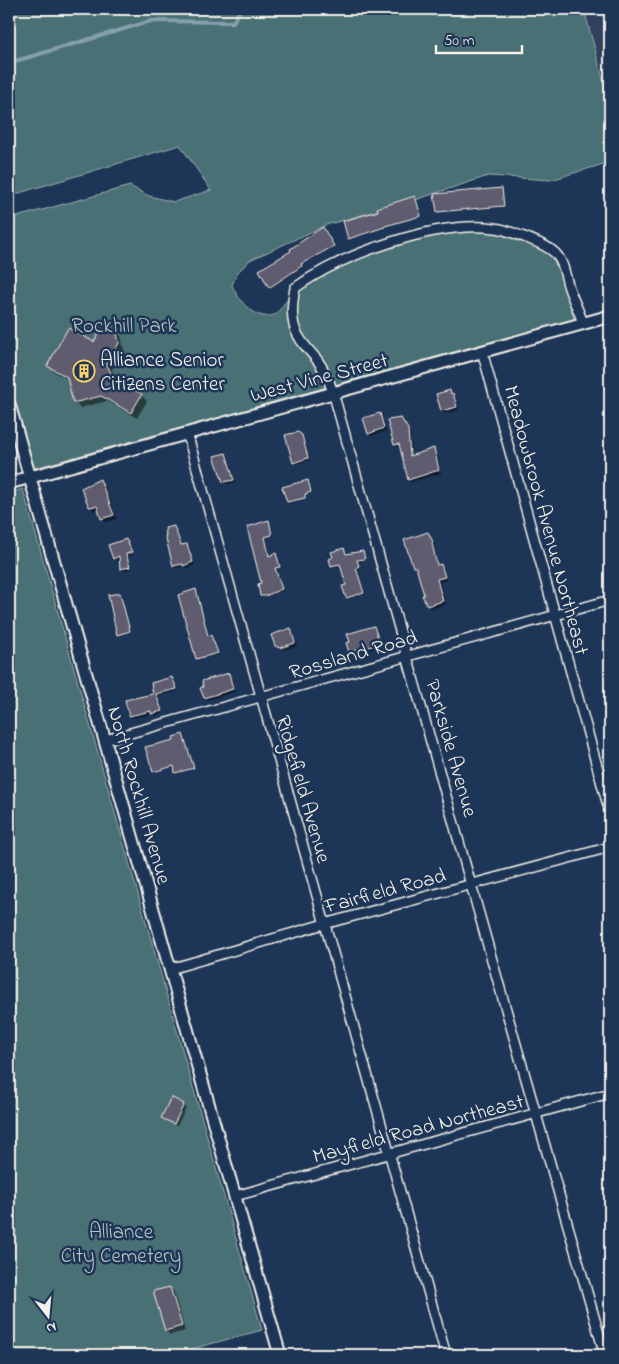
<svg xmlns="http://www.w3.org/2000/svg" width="619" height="1364" font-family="'Indie Flower',sans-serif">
<rect width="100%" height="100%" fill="#1d3557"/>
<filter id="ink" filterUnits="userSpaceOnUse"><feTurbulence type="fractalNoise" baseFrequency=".02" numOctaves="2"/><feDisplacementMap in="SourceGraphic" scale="10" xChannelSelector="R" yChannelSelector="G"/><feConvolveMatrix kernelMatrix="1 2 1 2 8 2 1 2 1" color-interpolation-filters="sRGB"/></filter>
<g filter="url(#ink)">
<!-- built -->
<path fill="#31415e" d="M585 9H610V103Z"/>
<!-- green -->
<path fill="#487074" stroke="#9eb0ae" d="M9 9H584L610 105V162L551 180 488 176 418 199 326 225 250 260 238 272 232 285C237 297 249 314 264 316 268 317 274 315 277 314 286 299 299 286 314 277 324 271 336 268 346 264 388 246 436 230 482 230 498 230 541 247 553 258 560 265 571 307 574 319L31 469 9 391V219L130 186 149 196 174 202 211 190 180 145 9 196Z
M23 489 262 1330 188 1350 189 1354 186 1355H9V493Z"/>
<!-- shadow -->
<path fill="#0007" d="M606 9H610V17L608 14Z
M502 189 504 207 438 212Z
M416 199 421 217 386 226V228L349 239 380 211Z
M324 229 334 247 301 265 302 268 271 288 293 251Z
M115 330 121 336 124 349 112 370 117 382 141 395 147 401 137 418 107 401 80 408 74 402 68 379 54 372 49 366 94 344Z
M449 392 455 397 459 410 445 413 442 410Z
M379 414 382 417 386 431 371 436 369 433Z
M403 422 410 432 411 456 433 449 436 452 441 473 411 482 409 479 401 446 398 447 396 444Z
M298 433 304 438 309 460 296 464 294 462Z
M225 454 228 457 236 482 227 484 224 481Z
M100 481 104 485 117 519 106 522 102 518 100 510 94 511 90 506Z
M308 481 311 492 305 494V498L289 503 288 502Z
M270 523 273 536 265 538 270 557 276 555 277 556 280 568 276 569 283 591 262 596 261 595 262 584 249 528Z
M174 527 176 530 182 546 187 545 189 548 195 565 186 568 185 566 177 568 174 566Z
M428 534 435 545 434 546 438 566 440 565 443 568 447 580 440 582 446 604 431 609 428 606 417 570 414 566Z
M125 540 133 555 127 557 132 569 124 571 122 569 120 559 117 561 114 558Z
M344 550 346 555 363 552 366 560 358 562 360 568 357 570 365 594 349 599 343 587 347 586 342 565 333 567 332 566Z
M196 591 208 637H212L218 654 198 659Z
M120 595 130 632 119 635 118 634Z
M374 627 376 630 382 646 353 654 348 644Z
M291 630 293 632 297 646 283 650 279 648 276 646Z
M228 674 231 677 235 692 207 700 205 697Z
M171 678 178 691 158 696 163 714 155 716 153 714 133 718 131 715 155 695Z
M183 736 194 769 177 773 175 767 155 772 154 771 175 741Z
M172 1099 186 1108 177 1126 162 1117Z
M170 1288 174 1292 185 1331 170 1335 166 1331 155 1292Z"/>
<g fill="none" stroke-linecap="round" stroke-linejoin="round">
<!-- stream -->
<path stroke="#869fac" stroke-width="4" d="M9 63 151 21 233 22 241 9"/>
</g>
<!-- building -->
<path fill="#615c6f" stroke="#f4f1e8" d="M502 188 504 206 437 212 434 194Z
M415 196 421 216 385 226V227L348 239 343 221 378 211 377 208Z
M323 227 334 246 301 264 302 266 269 288 259 270 291 251 290 249Z
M68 328 94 342 99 333 116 329 119 343 107 364 113 378 142 394 131 413 101 396 73 403 67 377 47 366Z
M450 390 451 394 453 393 457 407 441 411 436 394Z
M380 413 384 428 368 434 363 418Z
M401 418 408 429 410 456 434 448 439 470 408 480 399 444 394 445 387 420Z
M298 432 302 435 308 458 293 463 285 435Z
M226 453 234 480 223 482 214 456Z
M100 479 114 515 101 519 97 506 89 507 81 488Z
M308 480 311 492 305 494V498L287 502 282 487Z
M269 520 272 535 265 537 269 556 276 553 280 567 275 568 282 589 265 596H260L258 584 261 583 247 527Z
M174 526 181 545 187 544 193 562 183 566V564L173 566 165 535H166L165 528Z
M428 532 433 542 432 543 437 565 441 564 445 577 437 579 443 601 427 606 422 595H424L416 567H413L404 540Z
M126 539 132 552 126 554 130 567 120 569 119 556 113 559 108 545Z
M344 548 346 554 363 551 365 559 357 560 359 566 356 568 364 593 346 598 342 586 346 585 340 564 331 566 329 559 333 557 331 552Z
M196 589 208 636 211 635 218 653 196 659 178 595Z
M120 593 130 631 117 635 108 595Z
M374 626 380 644 349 652 346 643 350 642 347 634Z
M291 628 295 643 280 648 275 646 271 635Z
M229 673 233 689 204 698 200 688 203 687 202 681Z
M172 677 177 689 156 694 162 711 151 714V711L129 716 125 700 153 694 151 683Z
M183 734 194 768 175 773 174 766 153 772 145 747 174 740 173 737Z
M171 1097 184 1104 174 1124 161 1118Z
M170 1287 182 1326 165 1331 153 1291Z"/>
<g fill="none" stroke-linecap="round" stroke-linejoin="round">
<!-- minor casing -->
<g stroke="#f4f1e8" stroke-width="12">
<path id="minor" d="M583 323C579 311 573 300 569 288 565 276 564 262 555 253 547 245 534 241 524 237 515 234 505 229 495 228 437 220 342 254 295 288 292 303 290 324 299 337 304 346 312 353 318 361 325 371 329 381 333 392L501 992 605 1355
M482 351 610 813
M187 433 446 1355
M105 740 610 600
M170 969 324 924 610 847
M235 1196 610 1093"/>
</g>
<!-- tertiary casing -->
<g stroke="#f4f1e8" stroke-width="15">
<path id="tertiary" d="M9 404 280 1355
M9 483 610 316"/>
</g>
<!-- minor -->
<use href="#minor" stroke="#1d3557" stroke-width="9"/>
<!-- tertiary -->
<use href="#tertiary" stroke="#1d3557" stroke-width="11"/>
</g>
</g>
<!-- icons -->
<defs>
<g id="building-ring" transform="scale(1.125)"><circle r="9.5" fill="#1d3557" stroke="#ffd166" stroke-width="1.5"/><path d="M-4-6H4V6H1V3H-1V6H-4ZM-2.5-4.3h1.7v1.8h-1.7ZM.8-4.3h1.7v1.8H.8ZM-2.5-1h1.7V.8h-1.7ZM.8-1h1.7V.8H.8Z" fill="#ffd166"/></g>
</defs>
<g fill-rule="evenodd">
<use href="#building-ring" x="84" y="371"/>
</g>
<g text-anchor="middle" stroke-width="5" stroke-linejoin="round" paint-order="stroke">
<!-- park labels -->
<g font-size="21" fill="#b8c4bf" stroke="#1d3557">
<text x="124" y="332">Rockhill Park</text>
<text x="121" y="1238">Alliance<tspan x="121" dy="24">City Cemetery</tspan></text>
</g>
<!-- poi labels -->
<g font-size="21" fill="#f4f1e8" stroke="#1d3557" text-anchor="start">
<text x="100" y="366">Alliance Senior<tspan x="100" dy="24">Citizens Center</tspan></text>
</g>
<!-- street labels -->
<g font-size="21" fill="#f4f1e8" stroke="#1d3557">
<text transform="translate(319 377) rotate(-15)" y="7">West Vine Street</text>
<text transform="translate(547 520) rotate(75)" y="7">Meadowbrook Avenue Northeast</text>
<text transform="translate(353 654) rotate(-16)" y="7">Rossland Road</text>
<text transform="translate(452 748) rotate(74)" y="7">Parkside Avenue</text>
<text transform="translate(304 789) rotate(74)" y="7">Ridgefield Avenue</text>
<text transform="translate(140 795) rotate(74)" y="7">North Rockhill Avenue</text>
<text transform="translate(385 890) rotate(-15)" y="7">Fairfield Road</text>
<text transform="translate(418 1128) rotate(-15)" y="7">Mayfield Road Northeast</text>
</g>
</g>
<!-- margin -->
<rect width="619" height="1364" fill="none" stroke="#1d3557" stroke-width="30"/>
<rect x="15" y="15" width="589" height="1334" fill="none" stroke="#f4f1e8" stroke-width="2" filter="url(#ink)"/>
<!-- north arrow -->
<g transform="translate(48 1316) rotate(164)" stroke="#1d3557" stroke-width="4" paint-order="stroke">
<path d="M0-4L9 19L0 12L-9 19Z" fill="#f4f1e8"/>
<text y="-8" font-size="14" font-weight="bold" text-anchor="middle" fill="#f4f1e8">N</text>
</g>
<!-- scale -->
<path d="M436 45v8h86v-8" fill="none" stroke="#f4f1e8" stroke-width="2.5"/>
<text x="444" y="45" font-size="15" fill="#f4f1e8" stroke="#1d3557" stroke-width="4" paint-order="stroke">50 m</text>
</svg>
